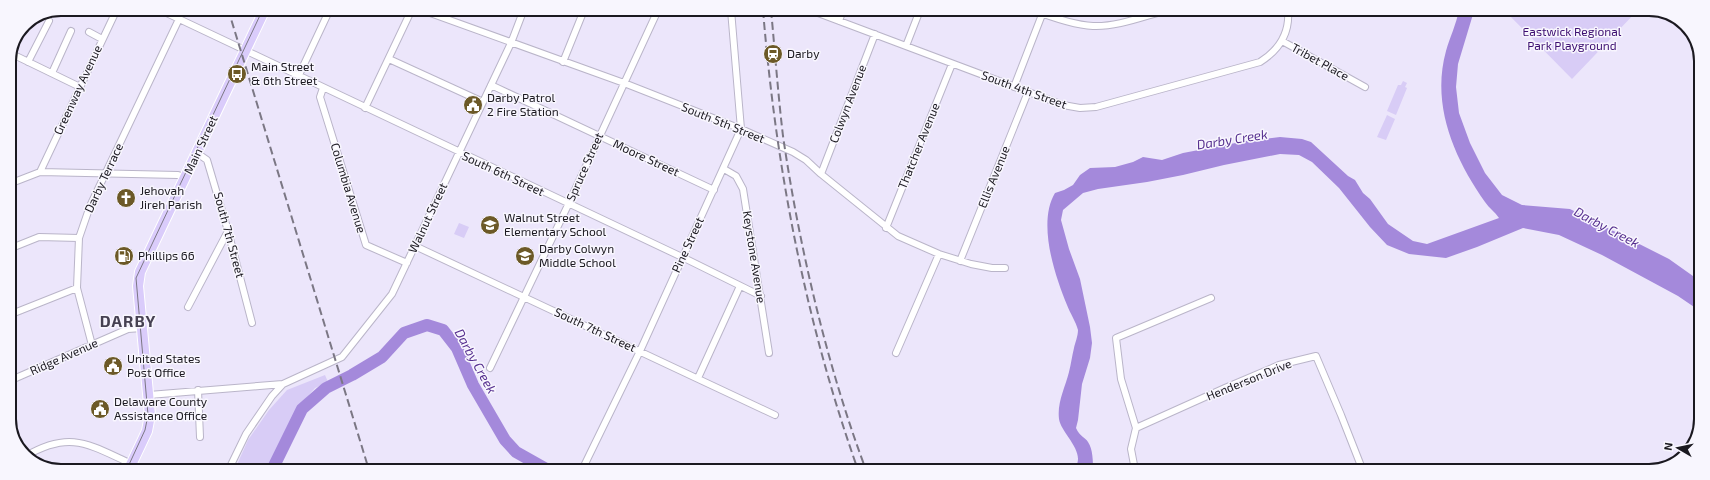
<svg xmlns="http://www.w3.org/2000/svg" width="1710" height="480" font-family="'Exo 2',sans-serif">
<rect width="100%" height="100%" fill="#ece6fb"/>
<!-- green -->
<path fill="#d8ccf6" d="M1505 11H1637L1572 79Z
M1403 81 1407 83 1405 87 1407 88 1396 115 1387 111 1398 85H1401Z
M1387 115 1395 119 1386 140 1377 137Z
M459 223 469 227 464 238 454 234Z
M325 375 328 382 315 388 299 406 266 470 235 469 248 440 269 410 287 390Z"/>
<!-- water -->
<path fill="#a489db" d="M1459 10 1474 11 1458 64 1456 87 1459 113 1470 143 1485 173 1502 195 1522 205 1570 209 1669 259 1700 281V311L1678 296 1602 255 1559 235 1523 228 1477 247 1446 258 1409 254 1387 245 1370 227 1339 188 1312 162 1299 155 1280 154 1224 165 1183 175 1147 182 1098 189 1083 193 1063 210 1061 220 1069 249 1080 279 1090 327 1092 343 1090 358 1082 384 1078 420 1076 428C1080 437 1085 437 1088 442 1093 449 1093 462 1093 470H1072C1073 469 1075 468 1076 466 1085 451 1061 433 1059 419 1057 402 1065 388 1069 372 1071 364 1072 356 1074 348 1075 343 1078 336 1078 330 1076 322 1070 313 1067 305 1055 276 1037 223 1055 193L1064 190 1073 185 1080 175 1090 168 1115 167 1133 162 1143 157 1162 160 1183 153 1246 141 1280 137 1302 139 1311 142 1348 176 1355 180 1363 193 1370 199 1388 224 1413 241 1427 244 1499 218C1495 212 1489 208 1485 202 1454 158 1431 105 1446 51 1450 37 1456 25 1459 10Z"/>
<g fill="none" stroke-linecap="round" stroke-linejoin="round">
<!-- river -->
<path stroke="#a489db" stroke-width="12" d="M272 470 302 409 326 388 352 375 382 357 404 333 427 325 443 330 457 348 473 385 505 440 516 452 548 470"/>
<!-- street casing -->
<g stroke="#bab5c9" stroke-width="8">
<path id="street" d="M158 9 682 257 761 296
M419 9 624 83 741 129 793 152 806 160 821 174 898 236 939 254 971 264 992 268H1005
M810 10 1063 105 1080 108 1096 107 1260 62C1279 50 1290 33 1288 10
M1033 10C1051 17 1073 25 1093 26 1118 27 1144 16 1168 10
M839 21 843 10
M89 32 102 39
M1282 41 1365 87
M906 46 920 10
M12 54 80 87
M389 59 483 102
M28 62 49 21
M563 62 584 10
M52 73 71 31
M299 75 330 9
M491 85 714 190
M1014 87 1043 12
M323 88 320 97 366 245 407 263
M365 108 412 9
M197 153 207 160 228 231 252 323
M724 169 736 176 743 189 769 353
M40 172 117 9
M821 174 875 34
M9 184 40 172 178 175 185 178
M886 228 952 64
M415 246 775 415
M9 249 39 237 79 238
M960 261 1028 92
M188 307 228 231
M9 315 77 288
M92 345 77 288 79 238 90 206 179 19
M896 353 939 254
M490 368 568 205 658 10
M698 378 740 286
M9 381 128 329 142 328
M198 390 200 437
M149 395 283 384
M1136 428 1225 388 1279 365 1316 356 1341 415 1363 471
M26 456C71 430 89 445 132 464
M229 469 246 434 272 396 283 384 342 357 392 294 511 43 524 9
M582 470 640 351 741 129 731 10
M1135 470 1131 449 1136 428 1121 379 1116 338 1211 298"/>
</g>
<!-- primary casing -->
<g stroke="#fff" stroke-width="12">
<path id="primary" d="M129 469 147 431 150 415 138 286 140 272 265 9"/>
</g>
<!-- street -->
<use href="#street" stroke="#fff" stroke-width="6"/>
<!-- primary -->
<use href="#primary" stroke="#daccfb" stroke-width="10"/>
<!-- tram -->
<path stroke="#7b7784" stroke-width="1" d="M127 469 145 430 148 415 136 278 263 9"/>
<!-- rail -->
<path stroke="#7b7784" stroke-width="2" stroke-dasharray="8 4" stroke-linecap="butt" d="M228 9 369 470
M763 10C776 168 805 320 858 470
M771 10C775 52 778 94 783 136 799 246 827 366 866 470"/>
</g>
<!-- icons -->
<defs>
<g id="station-disc" transform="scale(1)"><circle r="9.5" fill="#6c5927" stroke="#f8f6fe"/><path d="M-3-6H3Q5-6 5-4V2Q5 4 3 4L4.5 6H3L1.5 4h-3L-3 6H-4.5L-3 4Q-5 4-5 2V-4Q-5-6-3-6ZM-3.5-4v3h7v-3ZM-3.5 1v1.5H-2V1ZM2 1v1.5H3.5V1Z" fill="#fff"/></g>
<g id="bus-disc" transform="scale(1)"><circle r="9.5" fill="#6c5927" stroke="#f8f6fe"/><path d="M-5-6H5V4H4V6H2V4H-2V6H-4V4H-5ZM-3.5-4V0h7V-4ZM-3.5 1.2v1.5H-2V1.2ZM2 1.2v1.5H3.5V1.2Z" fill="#fff"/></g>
<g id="civic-disc" transform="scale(1)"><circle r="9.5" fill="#6c5927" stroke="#f8f6fe"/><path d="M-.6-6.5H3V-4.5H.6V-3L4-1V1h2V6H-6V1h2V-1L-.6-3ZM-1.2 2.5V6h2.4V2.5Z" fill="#fff"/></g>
<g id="church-disc" transform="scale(1)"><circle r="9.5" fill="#6c5927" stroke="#f8f6fe"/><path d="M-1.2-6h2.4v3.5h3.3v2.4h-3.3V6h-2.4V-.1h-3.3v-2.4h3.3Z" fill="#fff"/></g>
<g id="school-disc" transform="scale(1)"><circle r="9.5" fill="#6c5927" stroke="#f8f6fe"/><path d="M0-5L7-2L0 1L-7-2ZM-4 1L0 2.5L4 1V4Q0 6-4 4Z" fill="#fff"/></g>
<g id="fuel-disc" transform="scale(1)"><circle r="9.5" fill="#6c5927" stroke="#f8f6fe"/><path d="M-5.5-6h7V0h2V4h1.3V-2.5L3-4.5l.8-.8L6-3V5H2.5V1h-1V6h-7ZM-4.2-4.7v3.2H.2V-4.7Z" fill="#fff"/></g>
</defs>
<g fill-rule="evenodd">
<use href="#station-disc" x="773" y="54"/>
<use href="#bus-disc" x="237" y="74"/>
<use href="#civic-disc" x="473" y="105"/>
<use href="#church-disc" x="126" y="198"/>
<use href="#school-disc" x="490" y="225"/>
<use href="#fuel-disc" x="124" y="256"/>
<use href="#school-disc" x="525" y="256"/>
<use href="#civic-disc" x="113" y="366"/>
<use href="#civic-disc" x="100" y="409"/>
</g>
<g text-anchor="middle" stroke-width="3" stroke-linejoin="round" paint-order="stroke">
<!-- park labels -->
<g font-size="12" fill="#3d0f71" stroke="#f8f6fe">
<text x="1572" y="36">Eastwick Regional<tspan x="1572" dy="14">Park Playground</tspan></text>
</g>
<!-- poi labels -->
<g font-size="12" fill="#1b1920" stroke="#f8f6fe" text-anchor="start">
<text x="787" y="58">Darby</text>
<text x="251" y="71">Main Street<tspan x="251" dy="14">&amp; 6th Street</tspan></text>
<text x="487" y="102">Darby Patrol<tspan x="487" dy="14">2 Fire Station</tspan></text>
<text x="140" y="195">Jehovah<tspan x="140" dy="14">Jireh Parish</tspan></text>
<text x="504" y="222">Walnut Street<tspan x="504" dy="14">Elementary School</tspan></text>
<text x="539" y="253">Darby Colwyn<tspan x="539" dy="14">Middle School</tspan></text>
<text x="138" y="260">Phillips 66</text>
<text x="127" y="363">United States<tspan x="127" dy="14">Post Office</tspan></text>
<text x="114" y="406">Delaware County<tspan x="114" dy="14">Assistance Office</tspan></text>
</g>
<!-- street labels -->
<g font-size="12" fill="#1b1920" stroke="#f8f6fe">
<text transform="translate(1320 62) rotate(29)" y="4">Tribet Place</text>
<text transform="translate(78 90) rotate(-65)" y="4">Greenway Avenue</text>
<text transform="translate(1024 90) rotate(20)" y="4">South 4th Street</text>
<text transform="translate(848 104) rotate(-69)" y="4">Colwyn Avenue</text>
<text transform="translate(723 123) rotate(22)" y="4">South 5th Street</text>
<text transform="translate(201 145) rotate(-65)" y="4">Main Street</text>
<text transform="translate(919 146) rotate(-68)" y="4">Thatcher Avenue</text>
<text transform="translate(646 158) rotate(25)" y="4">Moore Street</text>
<text transform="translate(585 167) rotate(-66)" y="4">Spruce Street</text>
<text transform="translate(503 174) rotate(25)" y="4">South 6th Street</text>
<text transform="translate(994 177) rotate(-68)" y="4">Ellis Avenue</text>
<text transform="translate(104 178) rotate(-65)" y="4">Darby Terrace</text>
<text transform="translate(348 188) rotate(73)" y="4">Columbia Avenue</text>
<text transform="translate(428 218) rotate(-65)" y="4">Walnut Street</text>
<text transform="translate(229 235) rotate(75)" y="4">South 7th Street</text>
<text transform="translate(688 245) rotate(-65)" y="4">Pine Street</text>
<text transform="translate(754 257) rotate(81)" y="4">Keystone Avenue</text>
<text transform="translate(595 330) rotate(25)" y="4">South 7th Street</text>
<text transform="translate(64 357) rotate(-24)" y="4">Ridge Avenue</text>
<text transform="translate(1249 380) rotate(-22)" y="4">Henderson Drive</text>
</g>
<!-- water labels -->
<g font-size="13" font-style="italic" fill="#562f8f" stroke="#f8f6fe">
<text transform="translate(1232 139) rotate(-9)" y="5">Darby Creek</text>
<text transform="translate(1607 227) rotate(28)" y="5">Darby Creek</text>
<text transform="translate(476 361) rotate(61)" y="5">Darby Creek</text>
</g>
<!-- district labels -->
<g font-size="16" font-weight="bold" letter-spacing="1" fill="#464152" stroke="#f8f6fe">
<text x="128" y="327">DARBY</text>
</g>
</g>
<!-- crop -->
<path d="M0 0H1710V480H0ZM61 16H1649A45 45 0 0 1 1694 61V419A45 45 0 0 1 1649 464H61A45 45 0 0 1 16 419V61A45 45 0 0 1 61 16Z" fill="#f8f6fe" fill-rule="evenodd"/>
<path fill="none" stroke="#1b1920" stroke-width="2" d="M61 16H1649A45 45 0 0 1 1694 61V419A45 45 0 0 1 1649 464H61A45 45 0 0 1 16 419V61A45 45 0 0 1 61 16Z"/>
<!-- north arrow -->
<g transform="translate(1678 448) rotate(279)" stroke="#f8f6fe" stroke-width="3" paint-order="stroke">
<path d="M0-3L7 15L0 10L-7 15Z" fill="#1b1920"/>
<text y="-6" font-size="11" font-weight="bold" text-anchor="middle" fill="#1b1920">N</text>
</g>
</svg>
